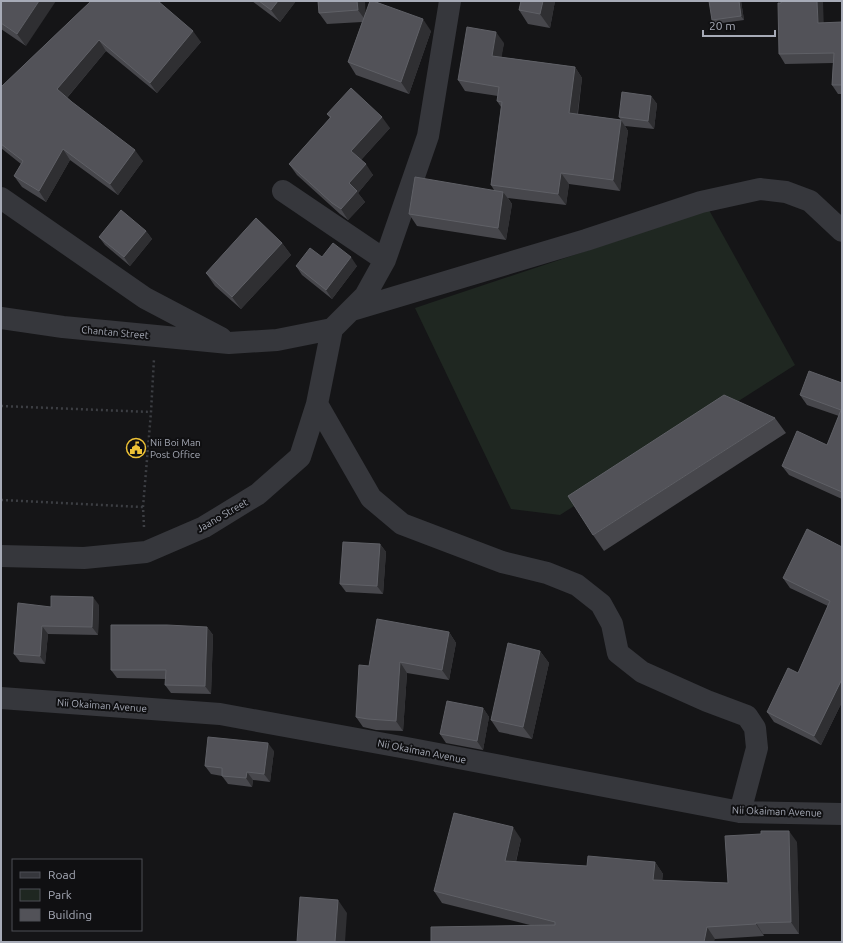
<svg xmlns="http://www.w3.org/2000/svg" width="843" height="943" font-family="Ubuntu,sans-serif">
<rect width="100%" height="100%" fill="#151517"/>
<!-- green -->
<path fill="#1f2721" d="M709 210 795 365 560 515 511 509 415 308Z"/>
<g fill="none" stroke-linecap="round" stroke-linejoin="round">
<!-- path -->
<path stroke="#3c3e43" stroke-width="2.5" stroke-dasharray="2 3" stroke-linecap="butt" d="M1 406 151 412
M1 500 143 507
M144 527 143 507 151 412 154 359"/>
<!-- minor -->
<path stroke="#36373c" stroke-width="22" d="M283 191 385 260
M1 198 145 298 221 338
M352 310 586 240 701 202 760 189 786 192 810 201 842 231
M1 318 63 327 229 343 277 340 332 329 365 296 385 260 428 136 450 1
M317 404 371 498 402 524 502 562 547 573 577 585 601 604 612 624 618 653 642 672 707 701 747 716 755 728 757 748 740 812
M1 556 84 558 146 552 204 527 258 494 300 457 317 404 332 329
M1 698 220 714 412 749 740 812 842 814"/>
</g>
<!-- wall -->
<path fill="#47474c" d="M91 1 201 42 157 93 106 51 67 98 143 161 118 195 70 160 46 202 22 187 14 176 21 164 1 148V87Z
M252 1H296L280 22Z
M318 1H365V13L431 31 409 94 356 75 348 62 362 22 327 24 319 13Z
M521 1H555L550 28 528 24 519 10Z
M741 1 744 20 715 24 712 20Z
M1 3 26 46 1 29Z
M842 22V94H838L832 85 833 63 785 64 779 54 824 23Z
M504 43 501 57 575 67 582 78 578 114 621 120 619 117 651 96 657 104 654 129 625 126 628 131 620 191 569 184 566 205 508 198 512 204 506 240 417 226 409 214 494 190 491 185 501 107 497 101 498 96 465 91 458 80Z
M327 114 390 128 361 160 373 175 358 193 365 202 348 220 340 214 297 175 289 164 330 118Z
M146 231 152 239 130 266 105 245 99 237Z
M282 243 291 255 241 309 215 286 206 273Z
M322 257 357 266 332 299 302 275 296 266Z
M842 383V499L789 475 782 466 827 445 839 416 807 405 800 395Z
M775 418 786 433 604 551 593 535Z
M380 544 386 552 383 594 346 592 340 584Z
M842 547V702L821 745 774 722 767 712 798 673 828 606 790 588 783 578Z
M99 605 98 635 48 634 45 664 20 662 14 654 51 607Z
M207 627 213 635 211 694 171 693 165 685 166 679 117 678 111 670Z
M449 632 456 643 449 680 407 673 403 731 376 730 363 727 356 717 369 666Z
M540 651 549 663 532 739 499 732 491 720Z
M483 708 489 717 483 750 446 743 440 734Z
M274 751 270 782 253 780 252 787 228 784 222 776 211 774 205 766Z
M521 839 516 862 587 866 655 862 663 874 662 880 728 883 797 842 799 934H763L764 936 715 939 530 925 442 903 434 891Z"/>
<!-- shaded-wall -->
<path fill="#2f2f32" d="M39 1H56L26 46 17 34Z
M278 1H296L280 22 271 10Z
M357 1H365L366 21 358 10Z
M543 1H555L550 28 540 14Z
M739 1H741L744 20 741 16Z
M817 1H823L824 32 818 23Z
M423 19 431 31 409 94 401 82Z
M193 31 201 42 157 93 150 83Z
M496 32 504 43 500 67 492 56Z
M99 40 106 51 65 100 57 89Z
M575 67 582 78 576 124 569 113Z
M651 96 657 104 654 129 648 121Z
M382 117 390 128 359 162 351 151Z
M621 120 628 131 620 191 613 180Z
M63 149 70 160 46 202 39 191Z
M135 150 143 161 118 195 110 184Z
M366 164 373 175 358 193 365 202 348 220 341 209 349 183Z
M561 173 569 184 566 205 558 194Z
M503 192 512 204 506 240 498 228Z
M146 231 152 239 130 266 124 257Z
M282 243 291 255 241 309 232 297Z
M351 257 357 266 332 299 326 290Z
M380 544 386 552 383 594 377 586Z
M93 597 99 605 98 635 92 627Z
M42 626 48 634 45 664 40 656Z
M207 627 213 635 211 694 205 686Z
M449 632 456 643 449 680 442 670Z
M540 651 549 663 532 739 523 727Z
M400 662 407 673 403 731 396 721Z
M842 679V702L821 745 814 736Z
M483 708 489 717 483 750 477 741Z
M268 743 274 751 270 782 264 774Z
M247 772 253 780 252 787 246 778Z
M513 827 521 839 513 873 505 861Z
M789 831 797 842 799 934 791 922Z
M655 862 663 874 661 891 653 880Z
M338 900 347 913 345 942H335Z
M756 923 763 934 764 936 756 924Z
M707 927 715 939 714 942H704Z"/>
<!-- building -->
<path fill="#525258" stroke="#5f6066" d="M3 1H39L17 34 1 23V3Z
M91 1H158L193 31 150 83 99 40 57 89 72 102 135 150 110 184 63 149 39 191 14 176 23 161 1 144V87Z
M259 1H278L271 10Z
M318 1H357L358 10 319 13Z
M370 1H373L423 19 401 82 348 62Z
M521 1H543L540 14 519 10Z
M709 1H739L741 16 712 20Z
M781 1H817L818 23 842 22V85H832L834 53 779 54 778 3H781Z
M467 27 496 32 492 56 575 67 569 113 621 120 613 180 561 173 558 194 491 185 502 102 497 101 499 87 458 80Z
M351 88 382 117 351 151 366 164 349 183 357 191 341 209 332 203 289 164 331 117 327 114Z
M622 92 651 96 648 121 619 117Z
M415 177 503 192 498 228 409 214Z
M121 210 146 231 124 257 99 237Z
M256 218 282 243 232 297 206 273Z
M333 243 351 257 326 290 296 266 310 248 322 257Z
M809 371 842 383V492L782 466 797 431 827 445 841 410 800 395Z
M724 395 775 418 593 535 568 496Z
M807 529 842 547V679L814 736 767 712 788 668 798 673 830 601 783 578Z
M343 542 380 544 377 586 340 584Z
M51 596 93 597 92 627 42 626 40 656 14 654 18 603 51 607Z
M377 619 449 632 442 670 400 662 396 721 368 719 356 717 359 665 369 666Z
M111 625H167L207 627 205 686 165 685 166 670H111Z
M508 643 540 651 523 727 491 720Z
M447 701 483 708 477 741 440 734Z
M208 737 268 743 264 774 247 772 246 778 222 776V768L205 766Z
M454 813 513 827 505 861 587 866 588 856 655 862 653 880 728 883 725 836 761 834V831H789L791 922 756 923V924L707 927 704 942H431V927L555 925V922L434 891Z
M300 897 338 900 335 942H297Z"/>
<!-- icons -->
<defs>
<g id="civic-ring" transform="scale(1)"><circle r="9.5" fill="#101012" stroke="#eec236" stroke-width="1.5"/><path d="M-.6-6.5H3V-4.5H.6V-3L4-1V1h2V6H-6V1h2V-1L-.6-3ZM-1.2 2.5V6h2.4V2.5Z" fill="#eec236"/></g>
</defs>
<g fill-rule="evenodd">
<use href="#civic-ring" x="136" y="448"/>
</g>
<g text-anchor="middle" stroke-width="4" stroke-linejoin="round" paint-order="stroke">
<!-- street labels -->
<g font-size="10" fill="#a7abb7" stroke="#101012">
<text transform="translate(115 332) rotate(5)" y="4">Chantan Street</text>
<text transform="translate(222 515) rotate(-30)" y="4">Jaano Street</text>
<text transform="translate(102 705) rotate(4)" y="4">Nii Okaiman Avenue</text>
<text transform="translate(422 751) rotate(11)" y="4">Nii Okaiman Avenue</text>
<text transform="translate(777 811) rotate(2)" y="4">Nii Okaiman Avenue</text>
</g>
<!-- poi labels -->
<g font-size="10" fill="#a7abb7" stroke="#101012" text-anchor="start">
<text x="150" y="446">Nii Boi Man<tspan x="150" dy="12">Post Office</tspan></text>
</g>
</g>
<!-- border -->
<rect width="843" height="943" fill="none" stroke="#a7abb7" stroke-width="4"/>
<!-- legend -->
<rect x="12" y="859" width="130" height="72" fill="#101012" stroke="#4c4e54"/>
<rect x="20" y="872" width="20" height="6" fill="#36373c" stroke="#4c4e54"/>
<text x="48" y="879" font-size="12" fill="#a7abb7">Road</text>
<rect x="20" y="889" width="20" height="12" fill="#1f2721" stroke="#4c4e54"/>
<text x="48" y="899" font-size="12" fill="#a7abb7">Park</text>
<rect x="20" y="909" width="20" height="12" fill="#525258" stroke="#4c4e54"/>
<text x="48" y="919" font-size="12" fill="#a7abb7">Building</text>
<!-- scale -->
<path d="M703 30v6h72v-6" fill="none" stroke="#a7abb7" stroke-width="2"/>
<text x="709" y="30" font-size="12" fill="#a7abb7" stroke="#101012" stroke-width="3" paint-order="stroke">20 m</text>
</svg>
